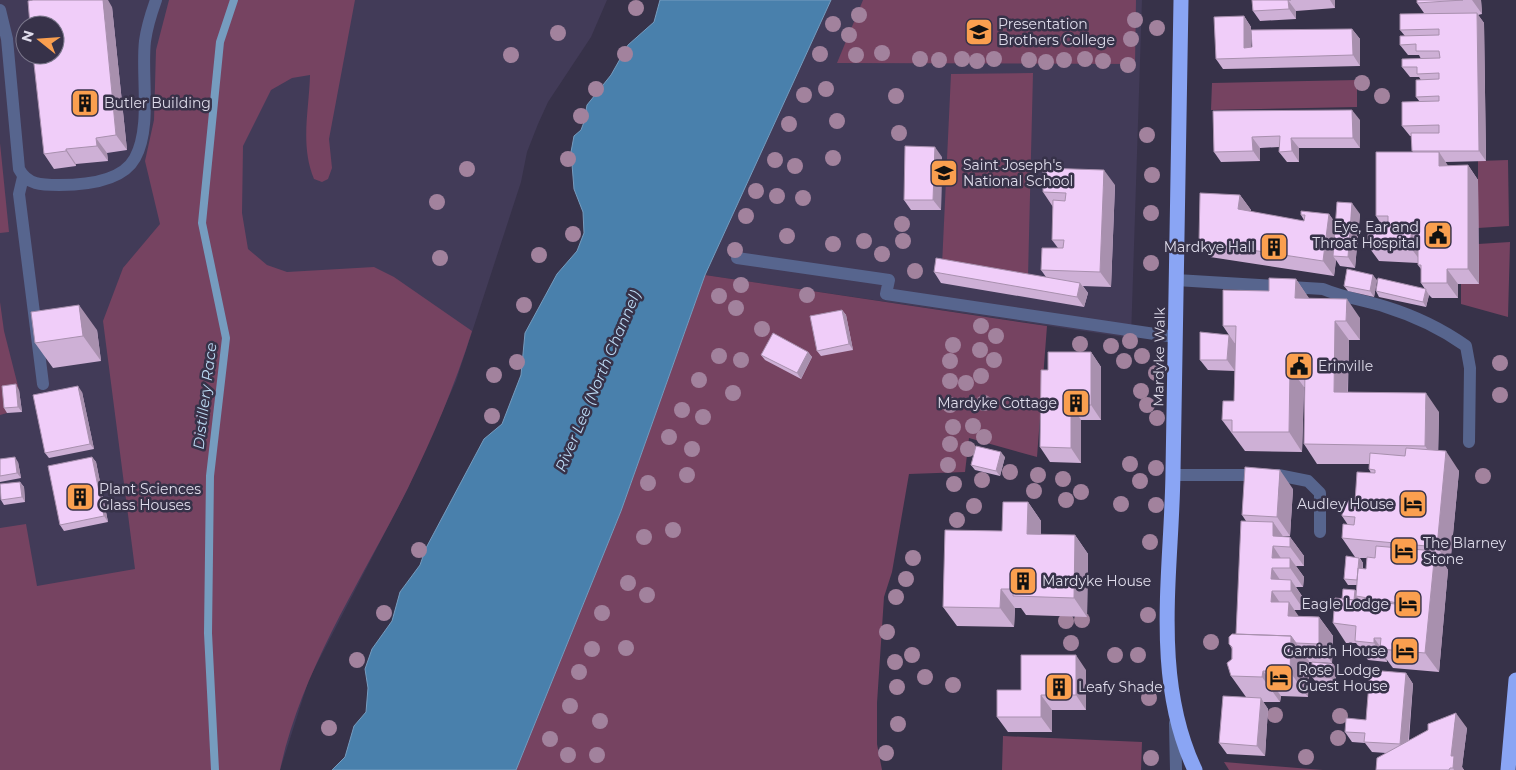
<svg xmlns="http://www.w3.org/2000/svg" width="1516" height="770" font-family="Montserrat,sans-serif">
<rect width="100%" height="100%" fill="#373249"/>
<!-- built -->
<path fill="#423b58" fill-rule="evenodd" d="M0 0H607L591 37 548 102 538 124 527 152 521 182 456 381 408 488 309 679 280 770H0ZM25 25H55V55H25Z
M831 0H1142L1131 338 705 275Z"/>
<!-- green -->
<path fill="#764361" d="M169 0H355L329 139 332 168 328 179 322 182 314 179C300 145 309 111 310 75L292 78 271 90 243 146 242 213 248 249 267 265 287 272 374 267 394 277 472 331C455 385 433 437 408 488 362 580 302 668 280 770H0V528L26 524 37 586 135 569 103 321 123 268 160 224 145 161 154 120 156 50Z
M863 0H1136L1135 64 837 63Z
M1033 73 1028 277 942 265 951 74Z
M1357 80V107L1211 110 1212 83Z
M0 143 9 232 0 233Z
M1508 160 1509 226 1478 228V161Z
M1510 242 1508 317 1461 304V284H1479L1478 244Z
M705 275 1047 326 1037 457 969 438 965 472 909 474 892 572 884 597 877 703V744L882 770H516L621 511Z
M0 302 4 331 19 390 5 391 7 413 0 415Z
M1003 736 1142 742 1141 770H1002Z
M1224 762 1323 770H1229Z"/>
<!-- water -->
<path fill="#4980ac" stroke="#769cbf" d="M660 0H831L705 275 621 511 516 770H332L345 757 354 726 366 712 368 688 365 669 372 649 392 621 400 592 420 565 426 548 484 439 502 424 521 375 525 333 557 274 577 251 584 233 583 212 574 189 571 152 574 136 581 130 584 122 587 105 611 75 628 45 654 22Z"/>
<g fill="none" stroke-linecap="round" stroke-linejoin="round">
<!-- stream -->
<path stroke="#769cbf" stroke-width="8" d="M215 770 208 633 210 476 226 338 202 223 220 42 234 0"/>
<!-- minor -->
<path stroke="#57658e" stroke-width="12" d="M0 10 7 39 19 169C27 185 42 185 59 185 83 185 122 182 135 158 152 127 141 75 145 41 147 26 151 14 156 0
M23 177 19 194 43 384
M737 258 889 280 886 294 1175 337
M1176 280 1323 289C1344 298 1365 300 1386 307 1415 316 1442 329 1466 346L1470 368 1469 442
M1173 475H1278L1308 481 1320 493V532
M1175 723 1176 770"/>
<!-- highway -->
<path stroke="#8aa5f4" stroke-width="15" d="M1181 0C1178 157 1175 314 1173 471 1172 570 1151 677 1195 770
M1508 770 1516 680"/>
</g>
<!-- trees -->
<g fill="#a2829d">
<circle cx="636" cy="8" r="8"/>
<circle cx="859" cy="15" r="8"/>
<circle cx="1135" cy="20" r="8"/>
<circle cx="833" cy="24" r="8"/>
<circle cx="1157" cy="28" r="8"/>
<circle cx="558" cy="33" r="8"/>
<circle cx="849" cy="35" r="8"/>
<circle cx="1131" cy="39" r="8"/>
<circle cx="882" cy="53" r="8"/>
<circle cx="625" cy="54" r="8"/>
<circle cx="820" cy="54" r="8"/>
<circle cx="511" cy="55" r="8"/>
<circle cx="856" cy="55" r="8"/>
<circle cx="920" cy="59" r="8"/>
<circle cx="962" cy="59" r="8"/>
<circle cx="994" cy="59" r="8"/>
<circle cx="1085" cy="59" r="8"/>
<circle cx="939" cy="60" r="8"/>
<circle cx="1029" cy="60" r="8"/>
<circle cx="1064" cy="60" r="8"/>
<circle cx="977" cy="61" r="8"/>
<circle cx="1103" cy="61" r="8"/>
<circle cx="1046" cy="62" r="8"/>
<circle cx="1128" cy="65" r="8"/>
<circle cx="1362" cy="83" r="8"/>
<circle cx="596" cy="89" r="8"/>
<circle cx="826" cy="89" r="8"/>
<circle cx="804" cy="95" r="8"/>
<circle cx="896" cy="96" r="8"/>
<circle cx="1382" cy="96" r="8"/>
<circle cx="581" cy="116" r="8"/>
<circle cx="837" cy="121" r="8"/>
<circle cx="789" cy="124" r="8"/>
<circle cx="899" cy="133" r="8"/>
<circle cx="1147" cy="135" r="8"/>
<circle cx="833" cy="158" r="8"/>
<circle cx="568" cy="159" r="8"/>
<circle cx="775" cy="160" r="8"/>
<circle cx="795" cy="166" r="8"/>
<circle cx="467" cy="169" r="8"/>
<circle cx="1152" cy="175" r="8"/>
<circle cx="756" cy="191" r="8"/>
<circle cx="777" cy="196" r="8"/>
<circle cx="803" cy="198" r="8"/>
<circle cx="437" cy="202" r="8"/>
<circle cx="1151" cy="213" r="8"/>
<circle cx="746" cy="216" r="8"/>
<circle cx="902" cy="224" r="8"/>
<circle cx="573" cy="234" r="8"/>
<circle cx="787" cy="236" r="8"/>
<circle cx="864" cy="241" r="8"/>
<circle cx="903" cy="241" r="8"/>
<circle cx="833" cy="244" r="8"/>
<circle cx="735" cy="250" r="8"/>
<circle cx="882" cy="254" r="8"/>
<circle cx="539" cy="255" r="8"/>
<circle cx="440" cy="258" r="8"/>
<circle cx="1151" cy="263" r="8"/>
<circle cx="915" cy="271" r="8"/>
<circle cx="741" cy="285" r="8"/>
<circle cx="807" cy="295" r="8"/>
<circle cx="719" cy="296" r="8"/>
<circle cx="524" cy="305" r="8"/>
<circle cx="736" cy="308" r="8"/>
<circle cx="981" cy="326" r="8"/>
<circle cx="762" cy="329" r="8"/>
<circle cx="996" cy="336" r="8"/>
<circle cx="1130" cy="341" r="8"/>
<circle cx="1080" cy="344" r="8"/>
<circle cx="953" cy="345" r="8"/>
<circle cx="1111" cy="346" r="8"/>
<circle cx="980" cy="350" r="8"/>
<circle cx="719" cy="356" r="8"/>
<circle cx="1142" cy="356" r="8"/>
<circle cx="741" cy="360" r="8"/>
<circle cx="994" cy="360" r="8"/>
<circle cx="950" cy="361" r="8"/>
<circle cx="1124" cy="361" r="8"/>
<circle cx="517" cy="362" r="8"/>
<circle cx="1500" cy="363" r="8"/>
<circle cx="1156" cy="373" r="8"/>
<circle cx="494" cy="375" r="8"/>
<circle cx="981" cy="376" r="8"/>
<circle cx="699" cy="380" r="8"/>
<circle cx="950" cy="381" r="8"/>
<circle cx="966" cy="383" r="8"/>
<circle cx="1141" cy="391" r="8"/>
<circle cx="733" cy="393" r="8"/>
<circle cx="1500" cy="395" r="8"/>
<circle cx="984" cy="403" r="8"/>
<circle cx="950" cy="405" r="8"/>
<circle cx="1147" cy="405" r="8"/>
<circle cx="682" cy="410" r="8"/>
<circle cx="492" cy="416" r="8"/>
<circle cx="703" cy="417" r="8"/>
<circle cx="1157" cy="418" r="8"/>
<circle cx="973" cy="426" r="8"/>
<circle cx="953" cy="427" r="8"/>
<circle cx="669" cy="437" r="8"/>
<circle cx="984" cy="437" r="8"/>
<circle cx="950" cy="444" r="8"/>
<circle cx="692" cy="449" r="8"/>
<circle cx="968" cy="449" r="8"/>
<circle cx="1130" cy="464" r="8"/>
<circle cx="948" cy="465" r="8"/>
<circle cx="1156" cy="468" r="8"/>
<circle cx="1010" cy="472" r="8"/>
<circle cx="687" cy="475" r="8"/>
<circle cx="1038" cy="475" r="8"/>
<circle cx="1483" cy="476" r="8"/>
<circle cx="1063" cy="479" r="8"/>
<circle cx="982" cy="480" r="8"/>
<circle cx="1140" cy="481" r="8"/>
<circle cx="648" cy="483" r="8"/>
<circle cx="954" cy="484" r="8"/>
<circle cx="1034" cy="491" r="8"/>
<circle cx="1081" cy="492" r="8"/>
<circle cx="1066" cy="500" r="8"/>
<circle cx="1121" cy="504" r="8"/>
<circle cx="1156" cy="505" r="8"/>
<circle cx="974" cy="506" r="8"/>
<circle cx="957" cy="520" r="8"/>
<circle cx="673" cy="530" r="8"/>
<circle cx="644" cy="537" r="8"/>
<circle cx="1150" cy="542" r="8"/>
<circle cx="419" cy="550" r="8"/>
<circle cx="913" cy="558" r="8"/>
<circle cx="906" cy="579" r="8"/>
<circle cx="628" cy="583" r="8"/>
<circle cx="647" cy="595" r="8"/>
<circle cx="896" cy="597" r="8"/>
<circle cx="384" cy="613" r="8"/>
<circle cx="602" cy="613" r="8"/>
<circle cx="1148" cy="615" r="8"/>
<circle cx="1082" cy="620" r="8"/>
<circle cx="1066" cy="621" r="8"/>
<circle cx="887" cy="632" r="8"/>
<circle cx="1211" cy="642" r="8"/>
<circle cx="1071" cy="643" r="8"/>
<circle cx="626" cy="648" r="8"/>
<circle cx="592" cy="649" r="8"/>
<circle cx="912" cy="655" r="8"/>
<circle cx="1115" cy="655" r="8"/>
<circle cx="1138" cy="655" r="8"/>
<circle cx="357" cy="660" r="8"/>
<circle cx="895" cy="662" r="8"/>
<circle cx="579" cy="672" r="8"/>
<circle cx="925" cy="677" r="8"/>
<circle cx="953" cy="685" r="8"/>
<circle cx="897" cy="687" r="8"/>
<circle cx="1149" cy="698" r="8"/>
<circle cx="570" cy="706" r="8"/>
<circle cx="1275" cy="715" r="8"/>
<circle cx="1340" cy="716" r="8"/>
<circle cx="600" cy="721" r="8"/>
<circle cx="898" cy="724" r="8"/>
<circle cx="329" cy="728" r="8"/>
<circle cx="1338" cy="738" r="8"/>
<circle cx="550" cy="739" r="8"/>
<circle cx="886" cy="753" r="8"/>
<circle cx="568" cy="755" r="8"/>
<circle cx="597" cy="755" r="8"/>
<circle cx="1306" cy="757" r="8"/>
<circle cx="1151" cy="758" r="8"/>
</g>
<!-- wall -->
<path fill="#ceb0d6" fill-rule="evenodd" d="M1252 0H1335V8L1296 11V19L1260 21 1253 11Z
M1417 0H1481L1482 14 1478 15 1484 23 1486 161 1445 162 1448 166 1468 165 1478 180 1479 284H1458V298H1432L1429 295 1426 307 1379 297 1376 291 1425 289 1421 283V269L1418 265V263L1379 261 1368 246 1381 224 1376 216 1413 152 1411 136H1410L1402 126 1420 102 1416 97 1421 80 1419 77H1410L1402 67 1421 59 1419 55H1408L1400 45 1405 36 1400 30 1424 13 1417 3Z
M112 7 127 150 107 153 108 161 76 164V166L54 169 44 154Z
M1244 16 1251 27V47L1352 29 1360 39V66L1223 69 1216 59Z
M1213 111 1360 120V148H1299V162H1287L1279 152V147L1260 148V161L1221 162 1214 152Z
M942 157 941 210H911L904 200Z
M1115 185 1111 287 1083 286 1088 293 1084 307 941 283 934 272 1046 277 1041 270 1058 248 1052 240 1053 207 1043 192Z
M1240 195 1251 210V212L1304 221V220L1301 215 1329 214 1335 223 1360 214 1355 268 1340 266 1336 260 1334 276 1210 257 1199 242Z
M1296 279 1309 299 1360 318V340H1349L1348 392 1439 412 1438 451 1459 471 1450 566 1445 565 1448 570 1439 672 1393 668 1387 660V662L1368 660 1356 643H1346L1333 623 1342 599 1355 590 1357 592V585H1348L1344 579 1355 557 1342 538 1348 525 1342 516 1355 502 1371 473 1369 469V464H1317L1304 444 1305 387H1304L1302 452 1245 451 1222 420 1234 401 1235 371 1208 370 1200 360 1229 335 1235 344 1223 326 1269 291ZM1360 558H1367L1366 569H1363V563Z
M1377 280 1374 297 1348 291 1344 286Z
M842 310 846 315 853 350 821 356 817 351Z
M97 330 101 361 53 368 35 343Z
M808 352 812 357 801 379 765 360 761 355Z
M1091 352 1101 367V420H1081V463L1050 462 1040 447 1048 370Z
M19 390 22 412 7 413 4 408Z
M82 392 94 449 49 458 45 453Z
M92 457 96 462 108 522 64 531 60 525Z
M1005 457 1000 476 975 470 971 465Z
M0 459 18 462 21 478 0 482Z
M20 482 24 487 25 502 4 505 1 500Z
M1293 489 1290 536H1283V537H1290L1304 556V566H1296L1304 577 1303 587H1296L1304 599V610H1294L1298 616 1319 617 1333 636 1332 663 1309 662 1308 697 1281 696 1280 702H1263L1268 709 1265 756 1227 754 1219 743 1246 697 1231 676 1232 649 1229 644 1236 634 1246 521 1242 515Z
M1028 502 1041 521V535H1075L1088 554 1087 617 1026 615 1021 608H1015L1014 627 957 626 943 607 1002 531Z
M1333 664 1337 669 1335 684 1316 682 1312 677Z
M1086 670V710H1052V732H1008L997 717 1021 690Z
M1406 673 1413 684 1409 740 1467 728 1462 767 1464 770H1376L1386 753 1372 752 1365 743 1352 742 1345 732 1366 720Z"/>
<!-- shaded-wall -->
<path fill="#a890ae" d="M103 0H108L112 7 127 150 116 135Z
M1288 0 1296 11V19L1289 9Z
M1330 0H1335V8Z
M1472 0H1481L1482 14Z
M1477 13 1484 23 1486 161 1479 151Z
M1244 16 1251 27V58L1244 48Z
M1352 29 1360 39V66L1353 55Z
M1352 110 1360 120V148L1353 138Z
M1252 137 1260 148V161L1253 151Z
M96 138 107 153 108 161 97 146Z
M1291 138 1299 148V162L1292 151Z
M935 147 942 157 941 210 933 200Z
M66 149 76 164V166L66 151Z
M1439 152 1449 167 1439 166Z
M1468 165 1478 180 1479 284 1468 269Z
M1104 170 1115 185 1111 287 1100 272Z
M1240 195 1251 210 1248 224 1238 209Z
M1352 203 1360 214 1355 268 1348 257Z
M1329 214 1340 229 1333 256 1336 260 1334 276 1323 261Z
M1411 233 1422 248V263L1411 248Z
M1447 269 1458 284V298L1447 283Z
M1373 275 1377 280 1374 297 1370 291Z
M1296 279 1309 298V317L1295 298Z
M1080 283 1088 293 1084 307 1077 297Z
M1426 290 1429 295 1426 307 1423 302Z
M1347 299 1360 318V340L1346 321Z
M79 305 97 330 101 361 83 336Z
M842 310 846 315 853 350 849 344Z
M1335 321 1349 340 1347 411 1334 392Z
M1229 335 1236 345 1235 371 1227 360Z
M808 352 812 357 801 379 797 373Z
M1091 352 1101 367V420L1091 405Z
M1290 368 1304 387 1302 452 1289 432Z
M16 384 19 390 22 412 18 407Z
M78 386 82 392 94 449 90 444Z
M1426 393 1439 412 1438 465 1425 446Z
M1071 405 1081 420V463L1071 448Z
M1446 451 1459 471 1450 566 1437 547Z
M1001 452 1005 457 1000 476 996 471Z
M15 457 18 462 21 478 17 473Z
M92 457 96 462 108 522 104 516Z
M1280 470 1293 489 1290 536 1277 517Z
M20 482 24 487 25 502 22 497Z
M1028 502 1041 521V554L1027 534Z
M1273 522 1287 542 1273 536Z
M1075 535 1088 554 1087 617 1074 598Z
M1290 537 1304 556V566L1290 547Z
M1273 546 1286 566 1272 558Z
M1435 551 1448 570 1439 672 1425 653Z
M1290 558 1304 577 1303 587 1290 568Z
M1359 558 1363 563 1361 586 1358 580Z
M1272 568 1285 587 1271 579Z
M1291 580 1304 599V610L1291 591Z
M1001 589 1015 608 1014 627 1000 608Z
M1355 590 1358 595 1356 596 1358 598 1356 618 1352 613Z
M1272 591 1285 610 1271 602Z
M1289 602 1302 621 1288 616Z
M1319 617 1333 636 1332 663 1319 644Z
M1291 636 1309 661 1308 697 1290 672Z
M1374 638 1382 649H1380L1387 660V662L1374 643Z
M1076 655 1086 670V710L1076 695Z
M1333 664 1337 669 1335 684 1331 678Z
M1263 671 1281 696 1280 702 1262 677Z
M1406 673 1413 684 1407 755 1400 744Z
M1041 695 1052 710V732L1041 717Z
M1261 698 1268 709 1265 756 1257 746Z
M1456 713 1467 728 1462 767 1464 770H1454L1453 768 1451 756Z"/>
<!-- building -->
<path fill="#f0cdf9" stroke="#a890ae" d="M33 0H103L116 135 96 138 97 146 66 149V151L44 154 33 55H55V25H30L28 1Z
M1252 0H1291H1288L1289 9 1253 11Z
M1417 0H1463L1417 3Z
M1477 13 1479 151H1412L1411 133H1439V125L1402 126V102L1439 101V96L1416 97V80L1439 79V73L1417 74V67H1402V59L1440 58 1439 51H1416V44L1400 45V36L1439 35V29L1400 30V14Z
M1244 16V48L1252 47 1251 30 1352 29 1353 55 1216 59 1214 17Z
M1352 110 1353 138H1291L1292 151 1279 152 1280 136 1252 137 1253 151 1214 152 1213 111Z
M905 146 935 147 933 200H904Z
M1376 152H1439V166L1468 165V269H1447V283H1421V265H1418V233H1411V248L1368 246V224H1388V216H1376Z
M1043 168 1104 170 1100 272 1041 270 1042 248H1063L1064 240H1052L1053 200 1065 201 1066 193 1043 192Z
M1200 193 1240 195 1238 209 1304 221 1305 215H1301V211L1329 214 1323 261 1199 242Z
M1337 202 1352 203 1348 257 1333 256Z
M936 258 1080 283 1077 297 934 272Z
M1347 269 1373 275 1370 291 1344 286Z
M1269 278 1296 279 1295 298 1347 299 1346 321H1335L1334 392 1426 393 1425 446 1304 444 1305 368H1290L1289 432H1232V420H1222L1223 401H1234L1236 326H1223V290L1269 291Z
M1378 278 1426 289 1423 302 1376 291Z
M79 305 83 336 35 343 31 312Z
M842 310 849 344 817 351 810 316Z
M1200 332 1229 335 1227 360H1200Z
M773 333 808 352 797 373 761 355Z
M1048 352H1091V405H1071V448L1040 447 1041 370H1048Z
M16 384 18 407 4 408 2 386Z
M78 386 90 444 45 453 33 395Z
M976 446 1001 452 996 471 971 465Z
M1406 448 1446 451 1437 547 1342 538 1343 524 1354 525 1355 517 1342 516 1343 500 1355 502 1357 472 1375 473V470L1369 469 1370 453 1405 456Z
M15 457 17 473 0 476V459Z
M92 457 104 516 60 525 48 466Z
M1245 467 1280 470 1277 517 1242 515Z
M20 482 22 497 1 500 0 484Z
M1003 502H1028L1027 534 1075 535 1074 598 1013 596V589H1001L1000 608 943 607 945 530 1002 531Z
M1241 521 1273 522V536L1290 537V547L1273 546 1272 558H1290V568H1272L1271 579 1291 580V591H1272L1271 602H1289L1288 616 1319 617V644L1296 643 1291 636 1236 634Z
M1376 546 1435 551 1425 653 1380 649 1381 638H1374V643L1355 641 1356 626 1333 623 1335 598 1416 606 1356 596 1358 568 1366 569 1367 557 1375 558Z
M1346 556 1359 558 1357 580 1344 579Z
M1343 589 1355 590 1354 600 1342 599Z
M1232 634 1291 636 1290 672 1263 671 1262 677 1231 676 1227 663 1232 659V647L1229 644V637Z
M1021 655H1076V695H1041V717H997V690H1021Z
M1312 662 1333 664 1331 678 1312 677Z
M1370 670 1406 673 1400 744 1364 742 1365 733 1345 732 1346 718 1366 720Z
M1223 696 1261 698 1257 746 1219 743Z
M1456 713 1451 756H1454L1453 768H1450L1449 770H1376L1377 758 1428 730V724Z"/>
<!-- icons -->
<defs>
<g id="school-square" transform="scale(1.4375)"><rect x="-9" y="-9" width="18" height="18" rx="4" fill="#fa9f4f" stroke="#373249"/><path d="M0-5L7-2L0 1L-7-2ZM-4 1L0 2.5L4 1V4Q0 6-4 4Z" fill="#111"/></g>
<g id="building-square" transform="scale(1.4375)"><rect x="-9" y="-9" width="18" height="18" rx="4" fill="#fa9f4f" stroke="#373249"/><path d="M-4-6H4V6H1V3H-1V6H-4ZM-2.5-4.3h1.7v1.8h-1.7ZM.8-4.3h1.7v1.8H.8ZM-2.5-1h1.7V.8h-1.7ZM.8-1h1.7V.8H.8Z" fill="#111"/></g>
<g id="civic-square" transform="scale(1.4375)"><rect x="-9" y="-9" width="18" height="18" rx="4" fill="#fa9f4f" stroke="#373249"/><path d="M-.6-6.5H3V-4.5H.6V-3L4-1V1h2V6H-6V1h2V-1L-.6-3ZM-1.2 2.5V6h2.4V2.5Z" fill="#111"/></g>
<g id="hotel-square" transform="scale(1.4375)"><rect x="-9" y="-9" width="18" height="18" rx="4" fill="#fa9f4f" stroke="#373249"/><path d="M-6-4.5h1.5V1H6V5H4.5V3h-9V5H-6ZM-4 0a1.8 1.8 0 1 1 3.6 0ZM.5 0V-2.5h3Q6-2.5 6 0Z" fill="#111"/></g>
</defs>
<g fill-rule="evenodd">
<use href="#school-square" x="979" y="32"/>
<use href="#building-square" x="85" y="103"/>
<use href="#school-square" x="944" y="173"/>
<use href="#civic-square" x="1438" y="235"/>
<use href="#building-square" x="1274" y="247"/>
<use href="#civic-square" x="1299" y="366"/>
<use href="#building-square" x="1076" y="403"/>
<use href="#building-square" x="80" y="497"/>
<use href="#hotel-square" x="1413" y="504"/>
<use href="#hotel-square" x="1404" y="551"/>
<use href="#building-square" x="1023" y="581"/>
<use href="#hotel-square" x="1408" y="604"/>
<use href="#hotel-square" x="1405" y="651"/>
<use href="#hotel-square" x="1279" y="678"/>
<use href="#building-square" x="1059" y="687"/>
</g>
<g text-anchor="middle" stroke-width="5" stroke-linejoin="round" paint-order="stroke">
<!-- poi labels -->
<g font-size="14" fill="#dfdceb" stroke="#373249" text-anchor="start">
<text x="998" y="29">Presentation<tspan x="998" dy="16">Brothers College</tspan></text>
<text x="104" y="108">Butler Building</text>
<text x="963" y="170">Saint Joseph's<tspan x="963" dy="16">National School</tspan></text>
<text x="1419" y="232" text-anchor="end">Eye, Ear and<tspan x="1419" dy="16">Throat Hospital</tspan></text>
<text x="1255" y="252" text-anchor="end">Mardkye Hall</text>
<text x="1318" y="371">Erinville</text>
<text x="1057" y="408" text-anchor="end">Mardyke Cottage</text>
<text x="99" y="494">Plant Sciences<tspan x="99" dy="16">Glass Houses</tspan></text>
<text x="1394" y="509" text-anchor="end">Audley House</text>
<text x="1423" y="548">The Blarney<tspan x="1423" dy="16">Stone</tspan></text>
<text x="1042" y="586">Mardyke House</text>
<text x="1389" y="609" text-anchor="end">Eagle Lodge</text>
<text x="1386" y="656" text-anchor="end">Garnish House</text>
<text x="1298" y="675">Rose Lodge<tspan x="1298" dy="16">Guest House</tspan></text>
<text x="1078" y="692">Leafy Shade</text>
</g>
<!-- street labels -->
<g font-size="14" fill="#dfdceb" stroke="#373249">
<text transform="translate(1159 357) rotate(-89)" y="5">Mardyke Walk</text>
</g>
<!-- water labels -->
<g font-size="15" font-style="italic" fill="#bcdaf4" stroke="#373249">
<text transform="translate(598 381) rotate(-67)" y="5">River Lee (North Channel)</text>
<text transform="translate(205 396) rotate(-83)" y="5">Distillery Race</text>
</g>
</g>
<!-- north arrow -->
<g transform="translate(40 40) rotate(287)"><circle r="24" fill="#373249" stroke="#7a768a"/>
<path d="M0-4L9 19L0 12L-9 19Z" fill="#fa9f4f"/>
<text y="-8" font-size="14" font-weight="bold" text-anchor="middle" fill="#dfdceb">N</text>
</g>
</svg>
